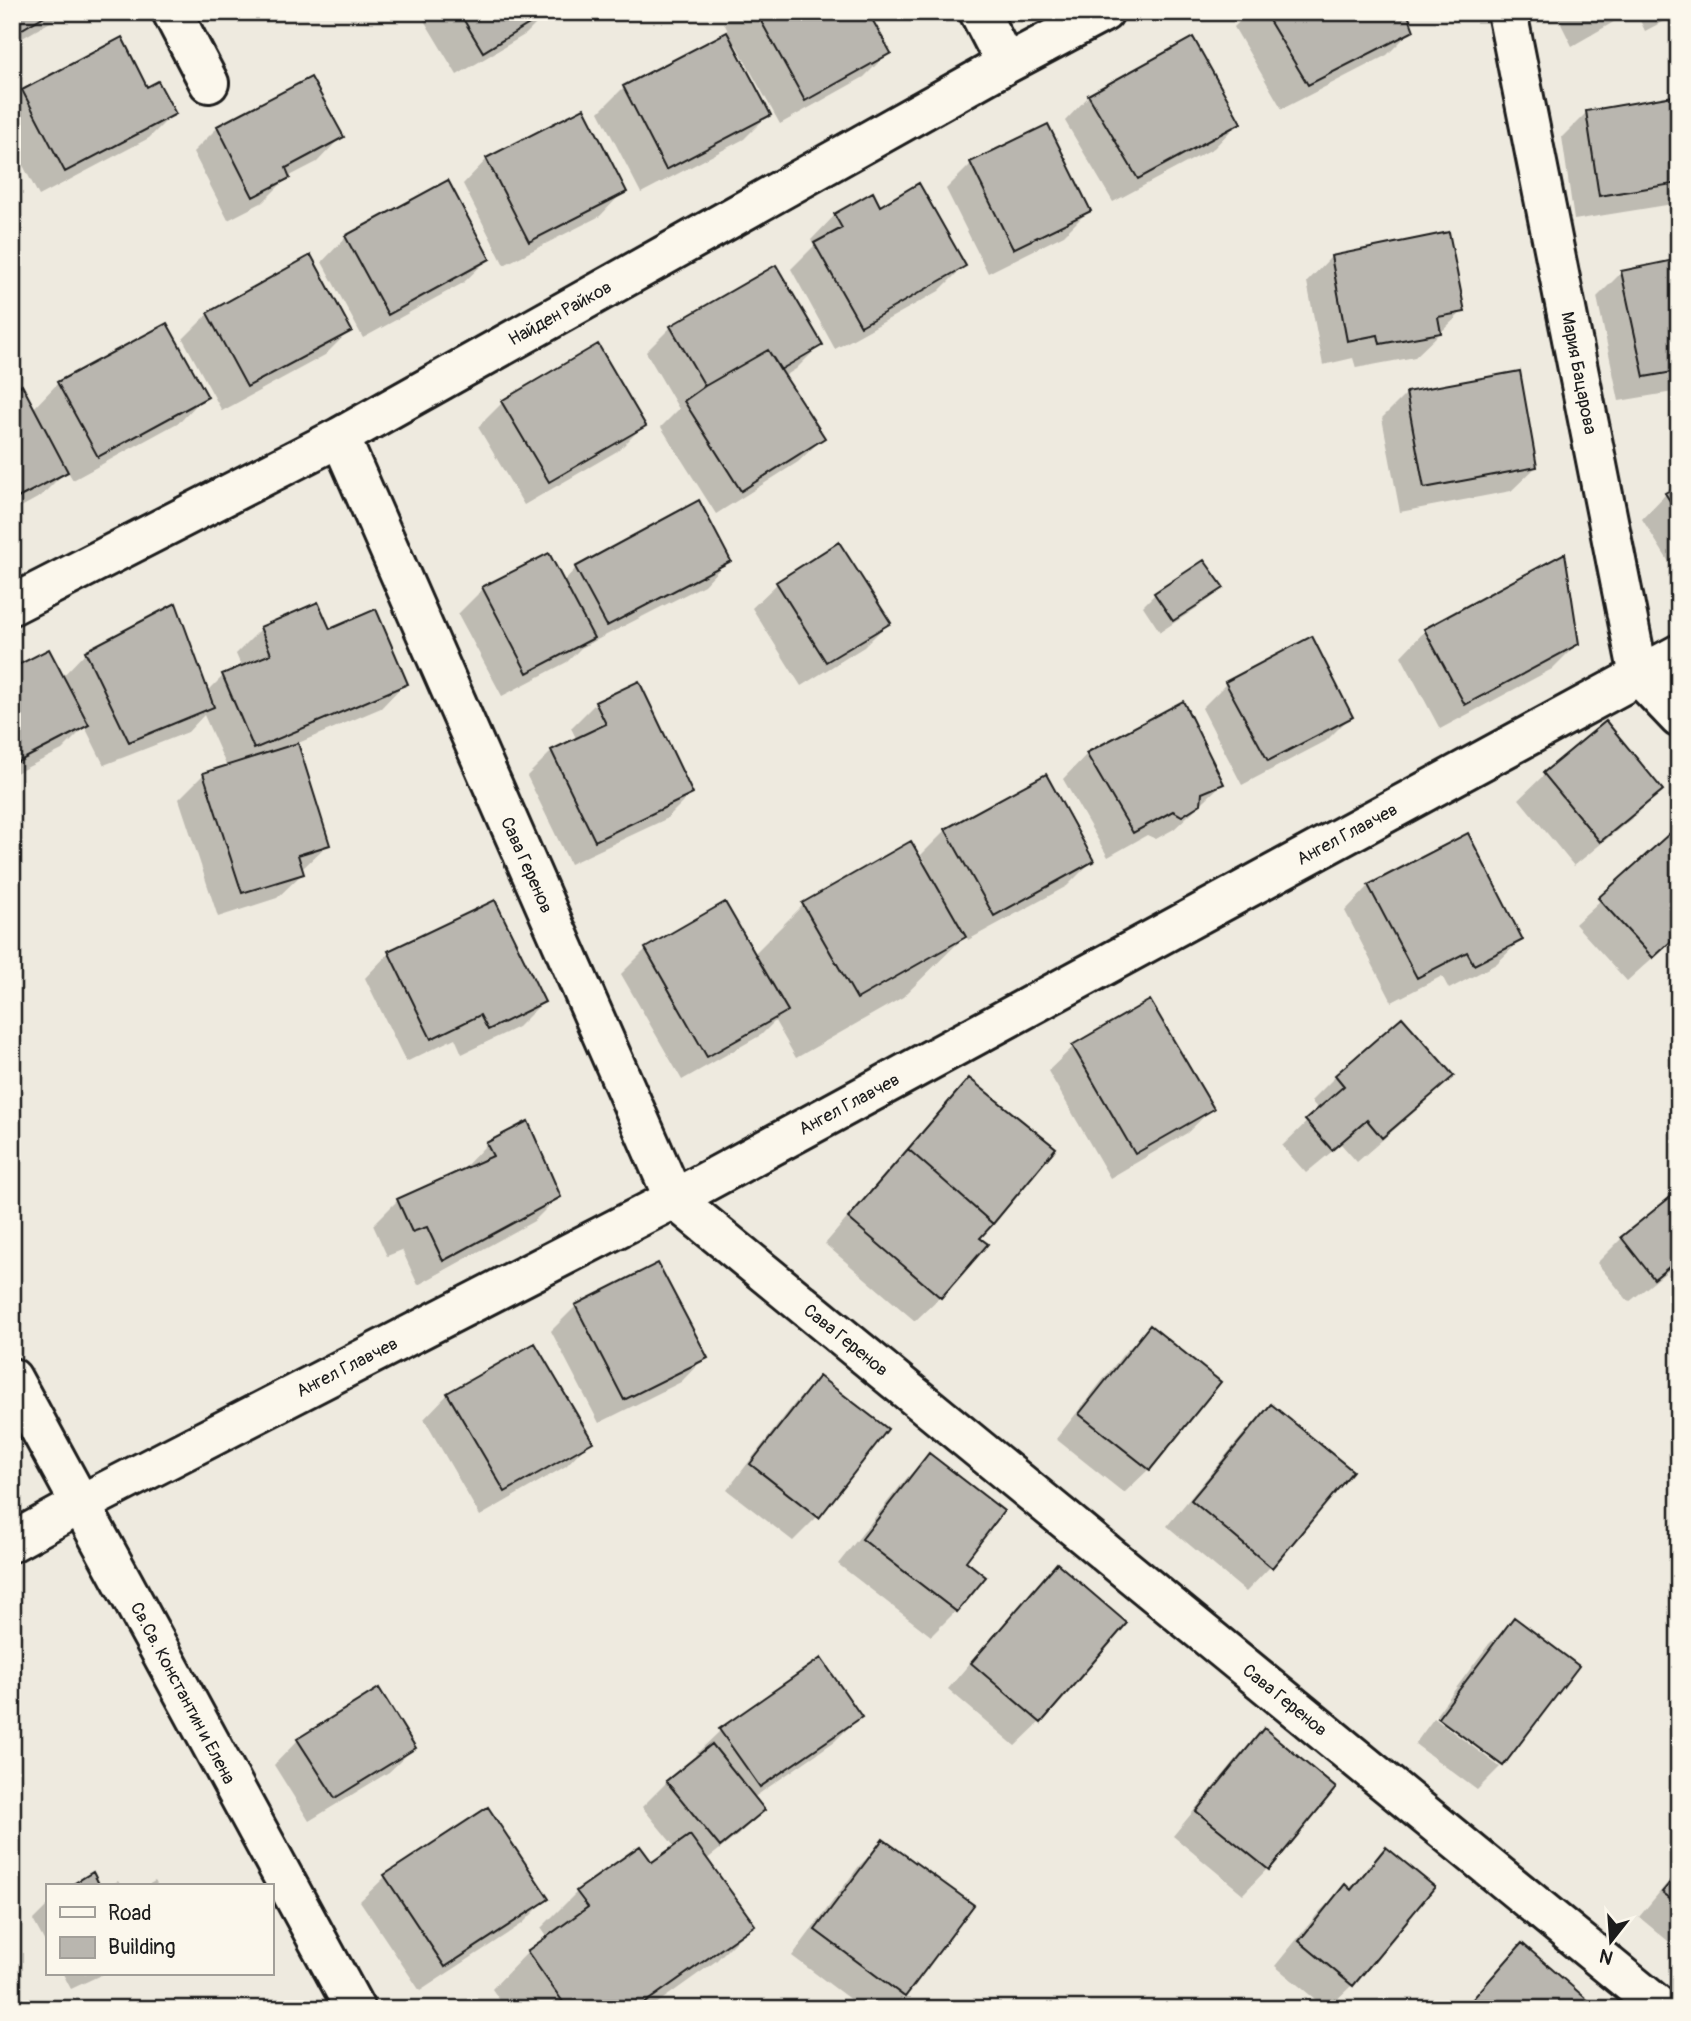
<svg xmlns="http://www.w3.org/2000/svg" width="1691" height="2021" font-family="Pangolin,sans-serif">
<rect width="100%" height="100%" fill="#eeeadf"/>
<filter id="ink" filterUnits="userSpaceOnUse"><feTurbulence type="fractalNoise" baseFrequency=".0143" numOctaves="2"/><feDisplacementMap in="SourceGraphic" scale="14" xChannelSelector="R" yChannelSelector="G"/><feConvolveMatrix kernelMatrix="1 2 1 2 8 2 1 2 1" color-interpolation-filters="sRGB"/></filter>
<g filter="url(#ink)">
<!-- shadow -->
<path fill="#0003" d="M12 12H61L52 21 12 44Z
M419 12H548L526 34 457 75Z
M734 12H866L889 52 864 77 780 124 736 45 733 46 769 114 744 139 641 193 599 112 624 87 729 33 724 23Z
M1249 12H1405L1412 30 1387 55 1282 109 1234 27Z
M1555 12H1631L1572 46Z
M1636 12H1679V13L1645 31Z
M121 40 147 89 174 113 149 138 39 196 12 144V102L23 92Z
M310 79 341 137 317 162 288 177 263 202 228 220 193 152 218 127Z
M1089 96 1238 123 1214 148 1113 202 1065 121Z
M1679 97V203L1574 220 1562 137 1587 112Z
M1047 126 1089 210 1064 235 988 273 946 189 971 164Z
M487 159 624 191 600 216 504 265 463 184Z
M879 208 964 266 939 291 835 349 791 269 814 246 811 240 835 215Z
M346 237 488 259 463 283 363 338 322 262Z
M1331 257 1463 311 1415 357 1356 368 1353 358 1323 365 1307 282Z
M1679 261V391L1619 401 1597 297 1622 272Z
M775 267 821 344 796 369 783 377 823 438 798 462 716 514 661 427 679 409 646 352 671 327Z
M208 314 350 330 325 355 222 411 183 339Z
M58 383 205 396 181 421 73 480 67 470 41 496 12 512V393L33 409Z
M1407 393 1536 467 1511 491 1400 512 1382 418Z
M503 402 644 425 619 450 524 505 478 427Z
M1679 488V578L1642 519 1666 494Z
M839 545 889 622 864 647 801 686 752 608 777 584Z
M728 560 704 585 581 648 567 662 502 696 458 614 483 589 563 582 576 568Z
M1204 562 1222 588 1209 600 1160 632 1143 606 1155 594Z
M317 604 329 631 405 683 381 708 296 744 328 844 301 870 302 874 277 898 218 917 179 799 204 774 227 767 204 715 188 732 104 765 85 727 62 750 12 775V670L62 677 86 652 207 692 223 676 242 668 236 654 261 629Z
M1425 631 1577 644 1552 669 1440 729 1401 656Z
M1227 683 1351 716 1326 741 1242 785 1202 708Z
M596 703 691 794 666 819 570 864 527 776 552 751 577 740 571 728Z
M1606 724 1661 790 1636 815 1574 866 1519 799 1544 775Z
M1087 754 1222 784 1174 829 1156 839 1147 835 1108 857 1063 779Z
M1679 828V934L1627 981 1575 924Z
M946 830 1092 861 1067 886 968 940 966 935 903 997 796 1058 775 1021 761 1035 682 1080 621 974 646 949 724 904 753 955 803 905 926 864 921 855Z
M1369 886 1521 940 1496 964 1449 989 1442 976 1392 1002 1345 911Z
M389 953 543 1002 518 1027 462 1054 455 1038 406 1062 365 978Z
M1150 1002 1212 1109 1187 1133 1110 1178 1048 1071 1073 1047Z
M1402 1020 1452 1076 1427 1101 1357 1162 1341 1144 1306 1173 1282 1146 1319 1110 1311 1101 1336 1076Z
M969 1081 978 1238 940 1297 915 1321 825 1244 945 1105Z
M487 1144 559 1196 534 1221 418 1285 402 1250 387 1256 373 1225 398 1200 463 1171V1169Z
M1679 1192V1262L1629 1302 1597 1263 1622 1238Z
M658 1265 705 1357 681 1382 599 1423 551 1331 576 1306Z
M1150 1328 1149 1469 1124 1493 1056 1439 1125 1352Z
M819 1378 817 1517 793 1541 727 1490 795 1403Z
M448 1394 590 1441 566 1466 480 1516 424 1419Z
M1271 1406 1350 1471 1270 1567 1246 1592 1167 1526 1246 1431Z
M929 1455 963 1561 983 1577 956 1611 931 1636 838 1564 905 1480Z
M1057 1566 1040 1722 1015 1746 948 1689 1032 1590Z
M1514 1620 1576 1667 1501 1766V1762L1436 1715 1489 1644Z
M820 1660 860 1716 835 1741 753 1798 763 1810 738 1835 706 1860 752 1925 716 1961 649 2009H506L492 1989 528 1952 548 1938 541 1928 577 1892 652 1865 675 1847 642 1807 667 1782 697 1758 695 1755 720 1731Z
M1434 1718 1500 1767 1477 1790 1415 1744Z
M1264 1731 1334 1788 1267 1869 1243 1894 1173 1836 1239 1756Z
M298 1740 414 1748 389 1772 309 1821 274 1765Z
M884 1841 904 1996 891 2009H863L792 1956 859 1866Z
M1386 1849 1352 1985 1327 2009 1275 1966 1320 1911 1345 1887 1348 1890Z
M1679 1869V1950L1639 1917Z
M385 1877 547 1899 522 1924 420 1991 360 1901Z
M118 1881 121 1886H109Z
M155 1881 158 1886H146Z
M47 1906V1946L33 1920Z
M1522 1945 1582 2009H1463Z
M63 1974H103L71 1989Z"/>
<!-- building -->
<path fill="#b9b6af" stroke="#1c1c1c" stroke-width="2" d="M12 12H51L12 35Z
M459 12H549L483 52Z
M756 12H868L891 53 805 101Z
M1264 12H1407L1414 31 1308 85Z
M727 32 771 115 666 170 623 86Z
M122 37 147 87 158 81 176 114 65 172 22 90Z
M1193 37 1241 123 1138 179 1088 95Z
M311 77 344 137 286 168 290 178 253 197 217 126Z
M1679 95V183L1599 196 1586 111Z
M584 108 627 192 529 242 486 158Z
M1048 124 1091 211 1013 249 970 162Z
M448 180 490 259 388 315 345 236Z
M919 183 966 266 861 326 814 243 842 228 834 214 873 192 880 206Z
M1449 232 1465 312 1438 317 1441 333 1380 344 1378 335 1347 341 1331 256Z
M311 255 352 331 247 387 207 313Z
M1679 259V371L1644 377 1621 271Z
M776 265 823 345 780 370 768 350 705 386 670 326Z
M167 323 208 397 98 457 57 382Z
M598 344 646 426 549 482 501 401Z
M768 350 825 438 741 491 684 401 705 386Z
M1520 371 1537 467 1424 488 1406 392Z
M22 385 68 472 12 501V391Z
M1679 485V515L1665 493Z
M699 500 731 561 607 626 575 567Z
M839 542 891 623 826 662 776 582Z
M549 553 594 638 527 673 482 587Z
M1565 553 1579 644 1465 705 1424 629Z
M1204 560 1224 588 1173 621 1154 593Z
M318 602 330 629 376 609 408 684 254 749 222 674 271 654 260 627Z
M176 603 214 707 129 742 85 651Z
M1312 636 1353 717 1268 761 1225 682Z
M49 649 89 725 12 765V668Z
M639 681 693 794 595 841 551 750 606 724 595 702Z
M1183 701 1224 784 1202 793 1201 804 1182 816 1173 811 1133 833 1086 753Z
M1606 721 1663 790 1600 842 1543 773Z
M298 743 330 845 298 855 304 874 242 893 203 773Z
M1046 774 1094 861 994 916 945 829Z
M1679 825V934L1653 958 1598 898Z
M1468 833 1523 940 1474 965 1467 952 1417 978 1368 885Z
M911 841 966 937 857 999 802 903Z
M495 900 545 1002 488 1030 480 1015 431 1039 388 951Z
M725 902 788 1011 707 1057 645 948Z
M1150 1000 1214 1109 1135 1154 1072 1045Z
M1402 1017 1454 1076 1382 1138 1367 1120 1332 1150 1305 1120 1344 1086 1335 1075Z
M969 1078 1056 1148 993 1224 908 1149Z
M528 1121 561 1197 443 1261 427 1227 412 1232 397 1199 493 1156 486 1143Z
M908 1149 993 1224 980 1238 988 1244 941 1298 848 1218Z
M1679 1190V1259L1654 1279 1621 1237Z
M658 1263 708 1358 624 1400 575 1305Z
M1150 1325 1221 1382 1150 1470 1079 1414Z
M535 1343 593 1442 505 1492 447 1393Z
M819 1376 888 1429 819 1518 750 1464Z
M1271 1404 1353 1471 1272 1568 1191 1500Z
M929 1453 1004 1511 966 1561 986 1577 957 1612 862 1539Z
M1057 1563 1127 1623 1041 1723 971 1663Z
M1514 1617 1579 1666 1503 1766 1438 1718Z
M821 1658 862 1717 760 1787 719 1729Z
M379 1688 416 1748 335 1798 297 1739Z
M1264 1728 1336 1788 1269 1870 1196 1811Z
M712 1744 765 1810 720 1847 666 1781Z
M488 1807 549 1899 445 1967 384 1875Z
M690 1835 755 1925 636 2009H568L527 1951 588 1907 576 1891 640 1846 652 1862Z
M883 1839 974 1905 905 1997 815 1930Z
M1386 1847 1435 1887 1353 1986 1299 1941 1345 1884 1351 1890Z
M93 1872 100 1886H70Z
M1679 1872V1905L1662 1892Z
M1522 1943 1590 2002 1584 2009H1481L1471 2001Z"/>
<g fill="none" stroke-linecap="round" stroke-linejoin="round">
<!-- minor casing -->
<g stroke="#1c1c1c" stroke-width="44">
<path id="minor" d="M172 12 209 83
M979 12 1006 64
M1507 12 1639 676 1679 718
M340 437 674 1199 1662 2009
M12 605 340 437 1006 64 1104 12
M12 1378 355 2009
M12 1542 81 1504 674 1199 1679 654"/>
</g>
<!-- minor -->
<use href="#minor" stroke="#fbf7ec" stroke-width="38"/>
</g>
</g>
<g text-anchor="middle" stroke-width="7" stroke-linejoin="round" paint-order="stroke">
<!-- street labels -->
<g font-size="18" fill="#1c1c1c" stroke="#fbf7ec">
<text transform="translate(560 313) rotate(-29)" y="6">Найден Райков</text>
<text transform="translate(1579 373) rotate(79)" y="6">Мария Бацарова</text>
<text transform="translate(1347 834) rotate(-28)" y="6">Ангел Главчев</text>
<text transform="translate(527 865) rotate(66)" y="6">Сава Геренов</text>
<text transform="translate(849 1104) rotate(-28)" y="6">Ангел Главчев</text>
<text transform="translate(846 1340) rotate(39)" y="6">Сава Геренов</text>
<text transform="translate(347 1367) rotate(-27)" y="6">Ангел Главчев</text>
<text transform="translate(183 1693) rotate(62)" y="6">Св.Св. Константин и Елена</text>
<text transform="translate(1285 1700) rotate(39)" y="6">Сава Геренов</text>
</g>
</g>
<!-- margin -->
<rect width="1691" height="2021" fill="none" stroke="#fbf7ec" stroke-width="42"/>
<rect x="21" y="21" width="1649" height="1979" fill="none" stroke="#1c1c1c" stroke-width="2.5" filter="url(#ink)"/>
<!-- legend -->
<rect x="46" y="1884" width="228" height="91" fill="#fbf7ec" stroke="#a29f99" stroke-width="2"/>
<rect x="60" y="1907" width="35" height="10" fill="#fbf7ec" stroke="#a29f99" stroke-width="2"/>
<text x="108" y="1920" font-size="21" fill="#1c1c1c">Road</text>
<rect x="60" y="1937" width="35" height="21" fill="#b9b6af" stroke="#a29f99" stroke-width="2"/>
<text x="108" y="1954" font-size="21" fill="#1c1c1c">Building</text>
<!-- north arrow -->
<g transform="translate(1611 1941) rotate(197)" stroke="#fbf7ec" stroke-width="5" paint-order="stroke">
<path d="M0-5L12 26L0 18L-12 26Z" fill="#1c1c1c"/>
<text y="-10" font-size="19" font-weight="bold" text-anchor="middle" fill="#1c1c1c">N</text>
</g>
</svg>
